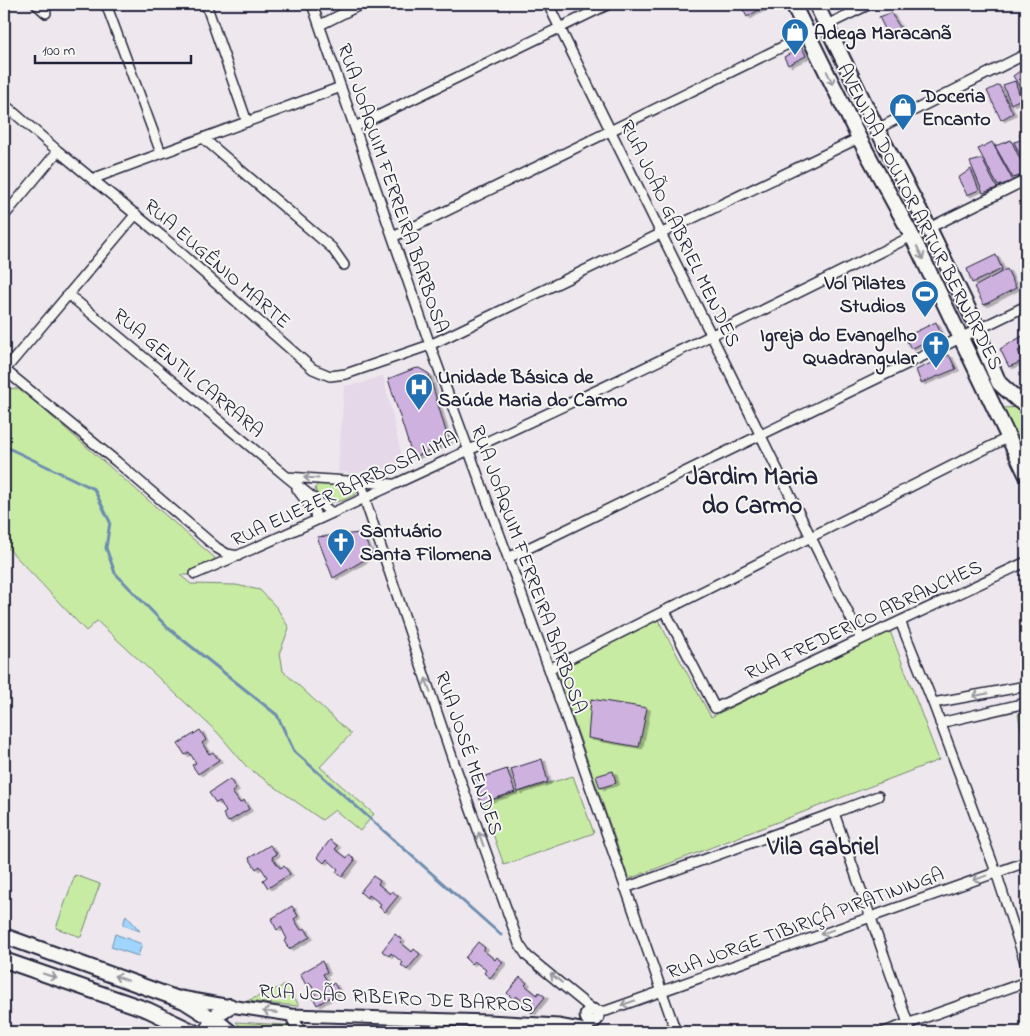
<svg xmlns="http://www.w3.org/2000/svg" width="1030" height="1036" font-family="'Indie Flower',sans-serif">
<defs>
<filter id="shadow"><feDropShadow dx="3.5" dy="2" stdDeviation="0" flood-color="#0004"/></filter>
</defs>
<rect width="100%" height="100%" fill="#eee8ee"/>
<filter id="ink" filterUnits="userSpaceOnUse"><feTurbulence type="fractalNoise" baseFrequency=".02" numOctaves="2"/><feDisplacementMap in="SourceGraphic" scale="10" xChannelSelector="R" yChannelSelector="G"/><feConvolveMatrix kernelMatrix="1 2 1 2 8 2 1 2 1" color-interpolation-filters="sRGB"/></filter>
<g filter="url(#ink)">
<!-- built -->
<path fill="#e4d8e9" d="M383 375 404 466 371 474 338 472 344 386 362 383Z"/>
<!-- green -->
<path fill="#c8eba4" stroke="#758670" d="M7 388 18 389 28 396 215 558 212 563 191 575H180L191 584 236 585 260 590 277 608 289 628 280 652 283 671 351 734 320 767 374 814 360 831 335 810 322 820 247 767 217 732 97 621 86 631 4 544V391Z
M1026 407V459L1002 408Z
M319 483 353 484 359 489C357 494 355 495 350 497 337 504 320 506 315 488Z
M657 618 711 717 890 631 939 760 629 879 556 670Z
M1026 713V753L1018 714Z
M573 776 594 833 504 865 482 803Z
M75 875 100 884 81 937 56 928Z
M288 984 299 1006 274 1004 247 1001Z
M236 1022 285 1025 294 1030V1032H247Z"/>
<!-- water -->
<path fill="#9fd5fe" stroke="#6d8db0" d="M126 915 140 931 123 925Z
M115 934 142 944 138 956 111 947Z"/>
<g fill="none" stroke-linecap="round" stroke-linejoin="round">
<!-- stream -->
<path stroke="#6d8db0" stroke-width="3" d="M4 446 94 489 110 522 106 548 115 573 168 628 277 715 294 751 501 935"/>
</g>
<!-- building -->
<path fill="#ceb1de" stroke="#22223b" filter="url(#shadow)" d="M740 4H768L769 6 757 11 747 17Z
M891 13 902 31 889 37 879 17Z
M802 47 806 56 788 65 784 57Z
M1024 68 1026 72V83L1020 87 1013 76Z
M1015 81 1021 99 1011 104 1003 85Z
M999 85 1013 113 1001 120 987 91Z
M1020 133H1026V139L1020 138Z
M1024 139 1026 145V168L1014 142Z
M1011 140 1026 172V174L1013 178 995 146Z
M992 142 1013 181 998 186 978 149Z
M982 159 997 188 983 193 970 162Z
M971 169 979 190 967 195 958 178Z
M996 255 1002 269 972 283 967 269Z
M1007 269 1016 288 984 305 974 287Z
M936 322 941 334 911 349 905 337Z
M1026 334V346L1018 351 1023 360H1026V387H1022L1020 362 1009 367 1000 349Z
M949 355 956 369 921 383 916 370Z
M419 368 429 374 449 442 413 458 388 379 413 369Z
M1026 408V417L1022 418 1020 409Z
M361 533 373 555 333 578 317 537Z
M591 699 647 708 639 747 588 738Z
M200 730 206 740 202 743 209 754 213 752 219 760 198 774 192 765 196 763 189 752 185 755 178 744Z
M542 759 548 782 518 792 511 769Z
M507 769 515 792 481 803 474 780Z
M613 771 616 783 600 788 596 776Z
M230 779 236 789 232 792 240 803 244 800 249 809 228 822 223 814 226 812 220 801 216 803 209 793Z
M330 840 338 846 335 849 347 858 349 855 355 860 342 877 336 872 338 869 327 859 324 863 317 857Z
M270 845 277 854 272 857 280 868 284 866 290 874 268 888 263 880 267 877 260 866 256 869 249 858Z
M373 876 380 881 378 884 390 894 392 891 398 896 385 912 379 907 381 904 369 895 367 898 360 892Z
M292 906 298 916 294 919 301 930 305 928 310 937 289 949 284 941 287 939 281 927 277 930 271 919Z
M395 934 402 940 400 942 412 952 414 949 420 954 407 970 401 965 403 963 391 953 389 956 382 951Z
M478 942 485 948 483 950 495 960 497 957 503 962 490 978 484 973 486 970 474 961 471 964 465 958Z
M322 961 327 972 323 974 330 986 334 983 339 992 317 1005 312 996 316 994 310 983 306 985 300 974Z
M520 977 527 983 525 985 537 995 539 992 545 997 532 1013 526 1008 528 1005 516 996 513 999 507 993Z"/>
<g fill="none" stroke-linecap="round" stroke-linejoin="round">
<!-- minor casing -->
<g stroke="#22223b" stroke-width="12">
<path id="minor" d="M36 4 46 13
M106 4 161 153
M206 4 247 122
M312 4 430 345 549 669 676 1032
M548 4 861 639
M320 25 362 4
M4 104 58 151 163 237 313 369 330 376 346 374 430 345 859 138
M355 127 609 4
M877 129 1026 54
M203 138 332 248 344 265
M92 179 341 87
M4 216 58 151
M929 228 1026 180
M393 237 870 4
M68 294 287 477 332 513
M5 370 117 462 217 548 227 554 238 556
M4 371 136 214
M287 477 392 484
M356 481C365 488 365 496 367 506L452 757 519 944 527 956 593 1010
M297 489 315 513 316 520
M508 558 1026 306
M195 574C287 535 377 492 467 451 617 382 765 310 912 236
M665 611 715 708 1026 562
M900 621 933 703 996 872 1026 965
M549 669 1009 437
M933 703 1026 686
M940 723 1026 703
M834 813 911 1032
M625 888 834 813 878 796
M595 1010 599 1011H606L1026 862
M884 1032 1026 982"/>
</g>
<!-- tertiary casing -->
<g stroke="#22223b" stroke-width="15">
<path id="tertiary" d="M181 997 230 1006 291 1015 488 1021 558 1025 580 1029 589 1032
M586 1016a6 6 0 1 1 12 0a6 6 0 1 1-12 0Z
M291 1015 300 1032"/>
</g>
<!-- secondary casing -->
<g stroke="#22223b" stroke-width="18">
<path id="secondary" d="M793 4 859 138 912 236 1026 474
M816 4 877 129 929 228 978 329 984 348 999 383 1019 401
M4 936 184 1001 219 1023 230 1032
M4 960 148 1010 194 1032
M207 1032C211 1018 217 1014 230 1006"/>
</g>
<!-- minor -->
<use href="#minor" stroke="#f6f6f2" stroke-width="9"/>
<!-- tertiary -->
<use href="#tertiary" stroke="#f6f6f2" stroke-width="11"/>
<!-- secondary -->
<use href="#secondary" stroke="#f6f6f2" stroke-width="14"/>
</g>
<!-- one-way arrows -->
<defs><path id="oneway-shaft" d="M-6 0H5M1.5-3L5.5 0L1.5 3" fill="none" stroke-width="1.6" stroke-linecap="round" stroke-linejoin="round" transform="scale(1.25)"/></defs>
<g stroke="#9797a0">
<use href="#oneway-shaft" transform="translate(830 78) rotate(64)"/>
<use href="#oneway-shaft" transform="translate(920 253) rotate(64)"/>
<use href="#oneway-shaft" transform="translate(311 478) rotate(-176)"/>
<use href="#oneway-shaft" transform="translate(428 685) rotate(-109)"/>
<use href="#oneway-shaft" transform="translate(980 695) rotate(169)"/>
<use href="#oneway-shaft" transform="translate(481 839) rotate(-110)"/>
<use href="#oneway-shaft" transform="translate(980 878) rotate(160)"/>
<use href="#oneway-shaft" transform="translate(827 932) rotate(160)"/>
<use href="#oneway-shaft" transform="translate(50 976) rotate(19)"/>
<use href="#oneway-shaft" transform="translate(121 978) rotate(-160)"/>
<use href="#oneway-shaft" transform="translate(556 978) rotate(-142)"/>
<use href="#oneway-shaft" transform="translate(628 1003) rotate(161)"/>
<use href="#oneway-shaft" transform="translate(270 1012) rotate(-172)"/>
</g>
</g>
<!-- icons -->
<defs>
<g id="shop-pin" transform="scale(1.4375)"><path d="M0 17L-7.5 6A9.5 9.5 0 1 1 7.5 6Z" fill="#1f6fb2" stroke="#f6f6f2"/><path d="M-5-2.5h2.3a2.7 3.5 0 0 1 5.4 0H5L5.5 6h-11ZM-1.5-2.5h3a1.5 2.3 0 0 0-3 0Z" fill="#fff"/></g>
<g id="stadium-pin" transform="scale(1.4375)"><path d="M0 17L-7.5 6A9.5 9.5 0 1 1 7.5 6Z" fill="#1f6fb2" stroke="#f6f6f2"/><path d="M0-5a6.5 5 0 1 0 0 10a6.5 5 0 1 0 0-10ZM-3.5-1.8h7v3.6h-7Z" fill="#fff"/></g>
<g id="church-pin" transform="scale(1.4375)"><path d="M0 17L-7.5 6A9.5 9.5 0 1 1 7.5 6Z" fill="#1f6fb2" stroke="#f6f6f2"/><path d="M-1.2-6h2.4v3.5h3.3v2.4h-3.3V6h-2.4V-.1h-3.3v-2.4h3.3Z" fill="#fff"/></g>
<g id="hospital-pin" transform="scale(1.4375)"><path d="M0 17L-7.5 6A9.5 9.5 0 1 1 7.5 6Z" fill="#1f6fb2" stroke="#f6f6f2"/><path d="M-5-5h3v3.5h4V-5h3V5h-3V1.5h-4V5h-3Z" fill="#fff"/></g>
</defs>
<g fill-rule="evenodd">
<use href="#shop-pin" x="795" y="32"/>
<use href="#shop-pin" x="903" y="107"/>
<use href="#stadium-pin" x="925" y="294"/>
<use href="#church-pin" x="936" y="345"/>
<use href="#hospital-pin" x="419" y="387"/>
<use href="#church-pin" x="341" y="542"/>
</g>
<g text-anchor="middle" stroke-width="4" stroke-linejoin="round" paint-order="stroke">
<!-- poi labels -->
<g font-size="20" font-weight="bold" fill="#22223b" stroke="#f6f6f2" text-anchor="start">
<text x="814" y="39">Adega Maracanã</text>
<text x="922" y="102">Doceria<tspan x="922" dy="23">Encanto</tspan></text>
<text x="906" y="289" text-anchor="end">Vol Pilates<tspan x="906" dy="23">Studios</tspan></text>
<text x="917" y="341" text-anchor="end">Igreja do Evangelho<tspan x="917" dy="23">Quadrangular</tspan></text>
<text x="438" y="383">Unidade Básica de<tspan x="438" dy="23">Saúde Maria do Carmo</tspan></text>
<text x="360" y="537">Santuário<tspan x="360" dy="23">Santa Filomena</tspan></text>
</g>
<!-- street labels -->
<g font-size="20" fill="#22223b" stroke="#f6f6f2">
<text transform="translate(394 188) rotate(71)" y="7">RUA JOAQUIM FERREIRA BARBOSA</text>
<text transform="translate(921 216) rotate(63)" y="7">AVENIDA DOUTOR ARTUR BERNARDES</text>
<text transform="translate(681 233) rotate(64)" y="7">RUA JOÃO GABRIEL MENDES</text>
<text transform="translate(218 263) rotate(41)" y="7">RUA EUGÊNIO MARTE</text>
<text transform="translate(189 372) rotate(40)" y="7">RUA GENTIL CARRARA</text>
<text transform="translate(344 488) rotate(-25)" y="7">RUA ELIEZER BARBOSA LIMA</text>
<text transform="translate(530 569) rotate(70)" y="7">RUA JOAQUIM FERREIRA BARBOSA</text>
<text transform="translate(863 619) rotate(-25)" y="7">RUA FREDERICO ABRANCHES</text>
<text transform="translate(470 753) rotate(71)" y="7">RUA JOSÉ MENDES</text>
<text transform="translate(805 922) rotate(-20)" y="7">RUA JORGE TIBIRIÇÁ PIRATININGA</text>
<text transform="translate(396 997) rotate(3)" y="7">RUA JOÃO RIBEIRO DE BARROS</text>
</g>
<!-- district labels -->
<g font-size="25" font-weight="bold" fill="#22223b" stroke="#f6f6f2">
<text x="752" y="484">Jardim Maria<tspan x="752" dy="29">do Carmo</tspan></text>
<text x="823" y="854">Vila Gabriel</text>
</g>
</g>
<!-- margin -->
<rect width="1030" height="1036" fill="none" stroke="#f6f6f2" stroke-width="20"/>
<rect x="10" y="10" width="1010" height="1016" fill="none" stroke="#22223b" stroke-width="2" filter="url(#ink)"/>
<!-- scale -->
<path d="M35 55v8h156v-8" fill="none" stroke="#22223b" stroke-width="2.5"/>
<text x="42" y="55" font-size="15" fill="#22223b" stroke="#f6f6f2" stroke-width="4" paint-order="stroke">100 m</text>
</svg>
